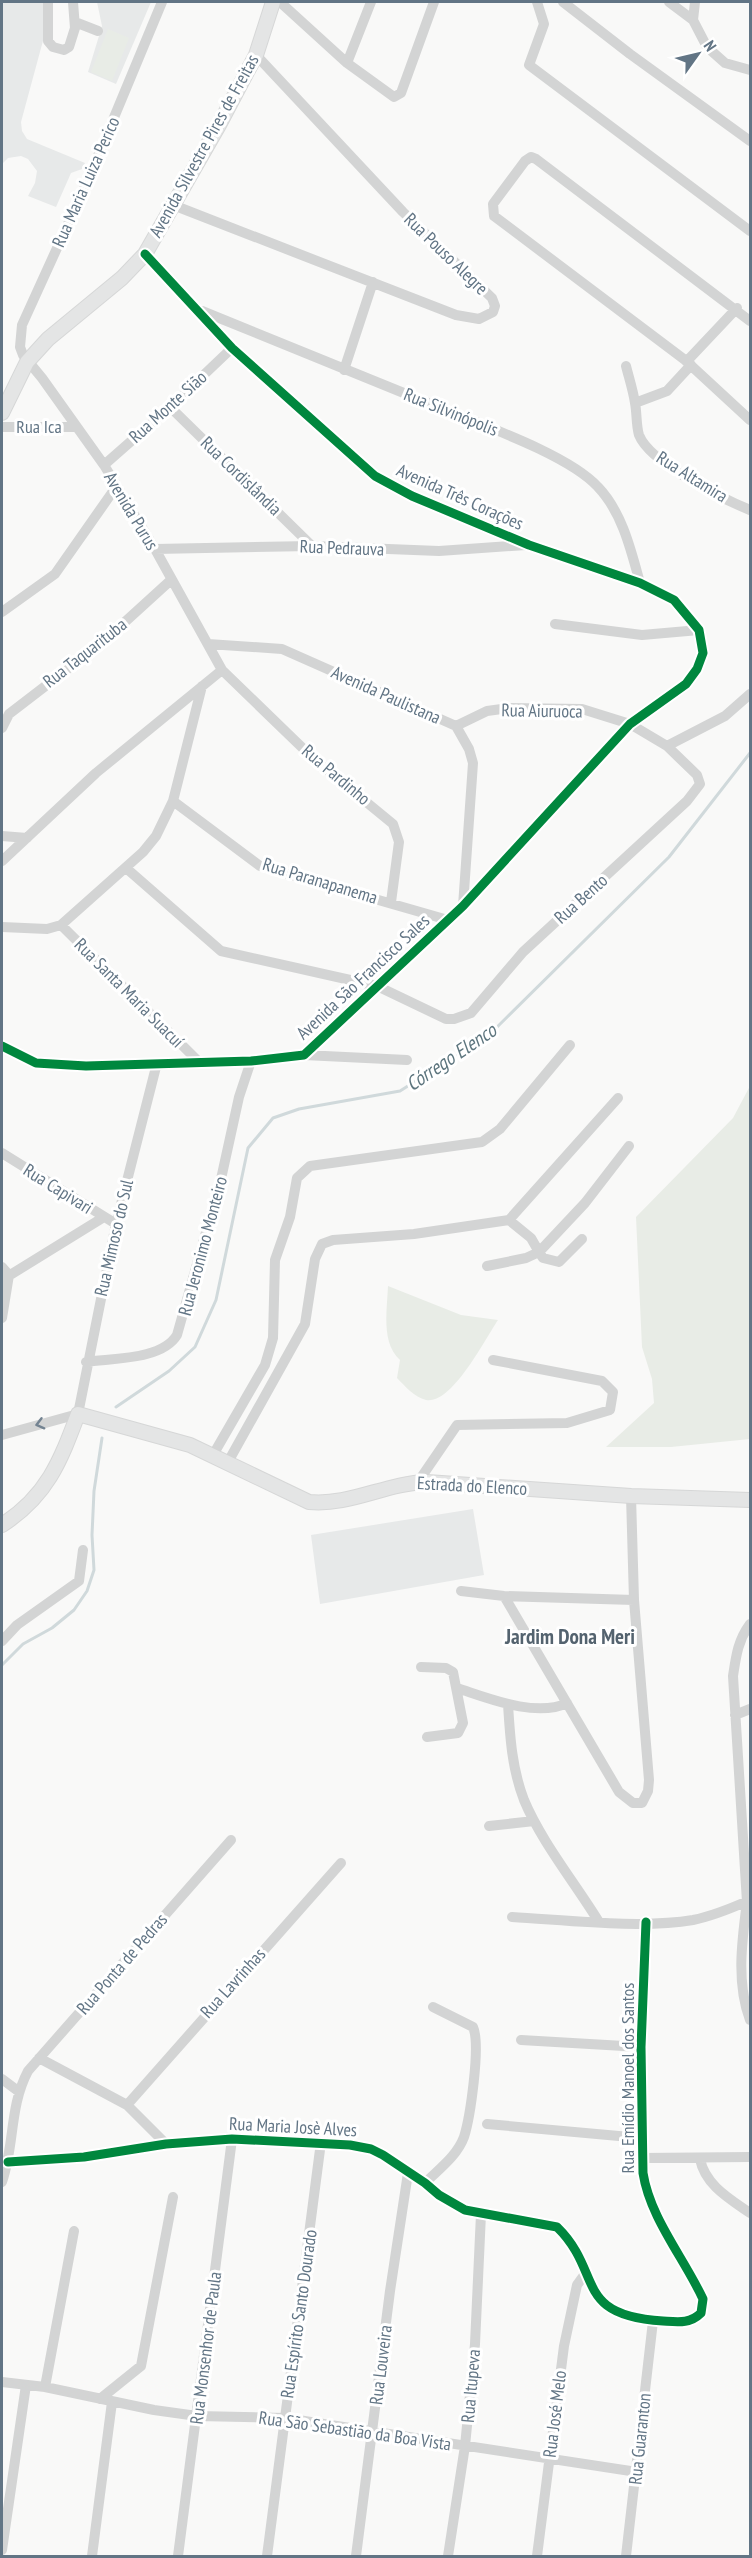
<svg xmlns="http://www.w3.org/2000/svg" width="752" height="2558" font-family="'PT Sans Narrow',sans-serif">
<rect width="100%" height="100%" fill="#f9f9f8"/>
<!-- built -->
<path fill="#e7e9e9" d="M2 2H44V37L21 122 22 131 27 139 85 163 82 169 71 173 56 207 28 196 35 183 37 171 28 159 21 156 8 158 2 164Z
M97 2H151L116 84 88 72 102 26Z
M473 1509 484 1575 320 1604 311 1535Z"/>
<!-- green -->
<path fill="#e8ece6" d="M108 29 129 38 112 81 91 72Z
M750 1086V1439L671 1447H606L654 1403 652 1379 642 1347 636 1217 733 1118Z
M388 1286 461 1315 498 1320C485 1339 452 1405 426 1400 414 1397 406 1387 397 1378L400 1360C381 1343 387 1311 388 1286Z"/>
<g fill="none" stroke-linecap="round" stroke-linejoin="round">
<!-- stream -->
<path stroke="#d0d9db" stroke-width="3" d="M116 1407 169 1371 195 1347 216 1300 248 1148 273 1118 299 1109 400 1091 490 1034 669 857 750 753
M2 1665 23 1644 52 1628 74 1610 87 1591 94 1570 92 1535 94 1491 102 1438"/>
<!-- secondary casing -->
<g stroke="#d6d7d7" stroke-width="16">
<path id="secondary" d="M2 413 27 362 48 339 122 278 145 254 219 125 256 55 273 2
M2 1525C47 1496 60 1462 78 1414L190 1445 309 1502C350 1506 386 1483 427 1482L631 1496 750 1500"/>
</g>
<!-- street -->
<path stroke="#d3d4d4" stroke-width="10" d="M48 2V41L53 47 64 50 69 47 75 28 73 2
M162 2 88 180 22 325 20 347 23 355 42 378 104 465 155 549 222 670 315 760 393 824 399 842 391 902
M280 2 347 63 394 97 401 93 434 2
M537 2 544 24 529 65 750 231
M563 2 630 54 750 141
M669 2 693 20
M695 2 693 20 707 47 725 63 750 70
M75 22 98 31
M347 63 371 2
M173 205 456 315 479 319 493 312 495 306 492 298 403 212 256 55
M202 311C284 345 366 378 448 411 488 427 570 456 598 487 622 512 631 550 640 583
M750 321 536 159 531 157 525 161 493 204 494 216 685 360 750 420
M687 361 737 308
M626 366C629 378 633 390 635 403 637 413 636 425 639 435 650 463 723 499 750 510
M344 370 373 282
M635 403 667 391 691 365
M170 407 312 546
M2 427H76
M104 465 170 407 232 348
M155 549 312 546 439 551 526 545
M2 612 55 574 116 487
M555 624 642 635 699 630
M208 644 282 649 456 726 469 749 473 763 463 906
M2 728 9 714 104 641 171 580
M667 746 725 716 750 694
M173 801 260 866 448 920
M2 836 27 838
M2 861 96 773 222 670
M126 868 221 951 377 986 446 1019H454L471 1013 523 952 687 801 700 784 697 775 667 746 630 724 582 709 509 708 487 711 456 726
M61 925 198 1061
M2 927 47 929 61 925 143 852 156 836 173 801 202 686
M2 1046 36 1063 86 1066 251 1061 304 1055 463 906 630 724 686 684 697 669 703 653 699 630 674 600 640 583 529 545 412 496 375 476 232 348 145 254
M304 1055 407 1060
M2 1153 116 1224
M509 1220 618 1098
M487 1266 526 1258 539 1252 543 1258 559 1262 582 1239
M2 1267 9 1275 2 1318
M2 1280 104 1217
M86 1362C113 1358 162 1360 177 1335L221 1179 239 1097 251 1061
M2 1435 78 1414 116 1224 157 1063
M213 1455 265 1365 273 1338 275 1260 290 1217 297 1178 310 1166 482 1142 500 1129 570 1045
M228 1462 305 1324 315 1259 322 1244 333 1240 414 1234 509 1220 531 1238 539 1252 585 1203 629 1146
M418 1482 457 1425 567 1423 610 1410 613 1392 602 1381 493 1360
M461 1591 504 1596 634 1600
M504 1596 619 1792 633 1803H642L648 1791 649 1780 634 1600 631 1496
M750 1624C738 1640 736 1656 733 1676L747 1902C742 1940 736 1983 750 2020
M2 1641 17 1625 79 1581 83 1550
M421 1667 446 1668 453 1672 463 1723 458 1733 427 1737
M457 1688C488 1698 536 1718 567 1703
M508 1704C510 1737 512 1769 524 1800 541 1841 575 1883 599 1922
M735 1715 750 1709
M489 1826 534 1821
M512 1917C566 1920 640 1929 693 1920 713 1916 732 1908 750 1900
M521 2040 641 2047
M39 2058 127 2105 166 2144
M2 2079 18 2091
M127 2105 341 1863
M487 2124 641 2138
M642 2158 750 2157
M700 2159C705 2185 730 2199 750 2213
M8 2162 84 2157 166 2144 232 2139 350 2145 371 2149 383 2155 425 2183 439 2195 465 2210 557 2227C604 2273 572 2315 663 2321 678 2322 690 2324 701 2313L703 2299C684 2258 650 2218 643 2173L641 2047 646 1922
M2 2182C15 2144 9 2107 28 2071L231 1840
M425 2183C439 2169 457 2156 464 2137 470 2118 481 2045 473 2027L433 2007
M2 2382 45 2387 154 2410 197 2416 285 2418 637 2472
M45 2387 74 2231
M100 2399 141 2366 173 2197
M2 2550 26 2385
M92 2556 112 2402
M178 2556 232 2139
M267 2556 321 2142
M356 2556 390 2291 408 2173
M448 2556 465 2446 475 2344 481 2214
M537 2556 564 2346 577 2285 585 2274
M626 2556 653 2321"/>
<!-- secondary -->
<use href="#secondary" stroke="#e4e5e5" stroke-width="14"/>
<!-- cycleway casing -->
<g stroke="#fff" stroke-width="13">
<path id="cycleway" d="M2 1046 36 1063 86 1066 251 1061 304 1055 463 906 630 724 686 684 697 669 703 653 699 630 674 600 640 583 529 545 412 496 375 476 232 348 145 254
M8 2162 84 2157 166 2144 232 2139 350 2145 371 2149 383 2155 425 2183 439 2195 465 2210 557 2227C604 2273 572 2315 663 2321 678 2322 690 2324 701 2313L703 2299C684 2258 650 2218 643 2173L641 2047 646 1922"/>
</g>
<!-- cycleway -->
<use href="#cycleway" stroke="#00873e" stroke-width="9"/>
</g>
<!-- one-way arrows -->
<defs><path id="oneway-chevron" d="M-2-3.5L2.5 0L-2 3.5" fill="none" stroke-width="1.6" stroke-linecap="round" stroke-linejoin="round" transform="scale(1.5)"/></defs>
<use stroke="#738391" href="#oneway-chevron" transform="translate(40 1424) rotate(165)"/>
<g text-anchor="middle" stroke-width="6" stroke-linejoin="round" paint-order="stroke">
<!-- street labels -->
<g font-size="18" fill="#627585" stroke="#fff">
<text transform="translate(204 146) rotate(-61)" y="6">Avenida Silvestre Pires de Freitas</text>
<text transform="translate(86 182) rotate(-66)" y="6">Rua Maria Luiza Perico</text>
<text transform="translate(446 254) rotate(44)" y="6">Rua Pouso Alegre</text>
<text transform="translate(168 407) rotate(-42)" y="6">Rua Monte Sião</text>
<text transform="translate(451 412) rotate(22)" y="6">Rua Silvinópolis</text>
<text x="39" y="433">Rua Ica</text>
<text transform="translate(241 476) rotate(44)" y="6">Rua Cordislândia</text>
<text transform="translate(692 477) rotate(32)" y="6">Rua Altamira</text>
<text transform="translate(460 497) rotate(24)" y="6">Avenida Três Corações</text>
<text transform="translate(131 511) rotate(59)" y="6">Avenida Purus</text>
<text transform="translate(342 548) rotate(2)" y="6">Rua Pedrauva</text>
<text transform="translate(85 653) rotate(-38)" y="6">Rua Taquarituba</text>
<text transform="translate(386 695) rotate(24)" y="6">Avenida Paulistana</text>
<text transform="translate(542 711) rotate(1)" y="6">Rua Aiuruoca</text>
<text transform="translate(336 775) rotate(40)" y="6">Rua Pardinho</text>
<text transform="translate(320 881) rotate(17)" y="6">Rua Paranapanema</text>
<text transform="translate(581 899) rotate(-42)" y="6">Rua Bento</text>
<text transform="translate(363 977) rotate(-43)" y="6">Avenida São Francisco Sales</text>
<text transform="translate(129 993) rotate(45)" y="6">Rua Santa Maria Suacuí</text>
<text transform="translate(58 1189) rotate(32)" y="6">Rua Capivari</text>
<text transform="translate(114 1238) rotate(-77)" y="6">Rua Mimoso do Sul</text>
<text transform="translate(203 1246) rotate(-75)" y="6">Rua Jeronimo Monteiro</text>
<text transform="translate(472 1486) rotate(3)" y="6">Estrada do Elenco</text>
<text transform="translate(122 1964) rotate(-49)" y="6">Rua Ponta de Pedras</text>
<text transform="translate(233 1983) rotate(-48)" y="6">Rua Lavrinhas</text>
<text transform="translate(628 2078) rotate(-90)" y="6">Rua Emídio Manoel dos Santos</text>
<text transform="translate(293 2127) rotate(3)" y="6">Rua Maria Josè Alves</text>
<text transform="translate(299 2314) rotate(-82)" y="6">Rua Espírito Santo Dourado</text>
<text transform="translate(206 2348) rotate(-83)" y="6">Rua Monsenhor de Paula</text>
<text transform="translate(381 2365) rotate(-83)" y="6">Rua Louveira</text>
<text transform="translate(471 2386) rotate(-85)" y="6">Rua Itupeva</text>
<text transform="translate(555 2414) rotate(-83)" y="6">Rua José Melo</text>
<text transform="translate(355 2431) rotate(8)" y="6">Rua São Sebastião da Boa Vista</text>
<text transform="translate(640 2439) rotate(-84)" y="6">Rua Guaranton</text>
</g>
<!-- water labels -->
<g font-size="20" font-style="italic" fill="#5d757e" stroke="#fff">
<text transform="translate(451 1057) rotate(-34)" y="7">Córrego Elenco</text>
</g>
<!-- quarter labels -->
<g font-size="21" font-weight="bold" fill="#54636f" stroke="#fff">
<text x="570" y="1644">Jardim Dona Meri</text>
</g>
</g>
<!-- border -->
<rect width="752" height="2558" fill="none" stroke="#627585" stroke-width="6"/>
<!-- north arrow -->
<g transform="translate(698 54) rotate(56)" stroke="#ffffff" stroke-width="4.5" paint-order="stroke">
<path d="M0-4.5L10 22L0 15L-10 22Z" fill="#627585"/>
<text y="-9" font-size="16" font-weight="bold" text-anchor="middle" fill="#627585">N</text>
</g>
</svg>
